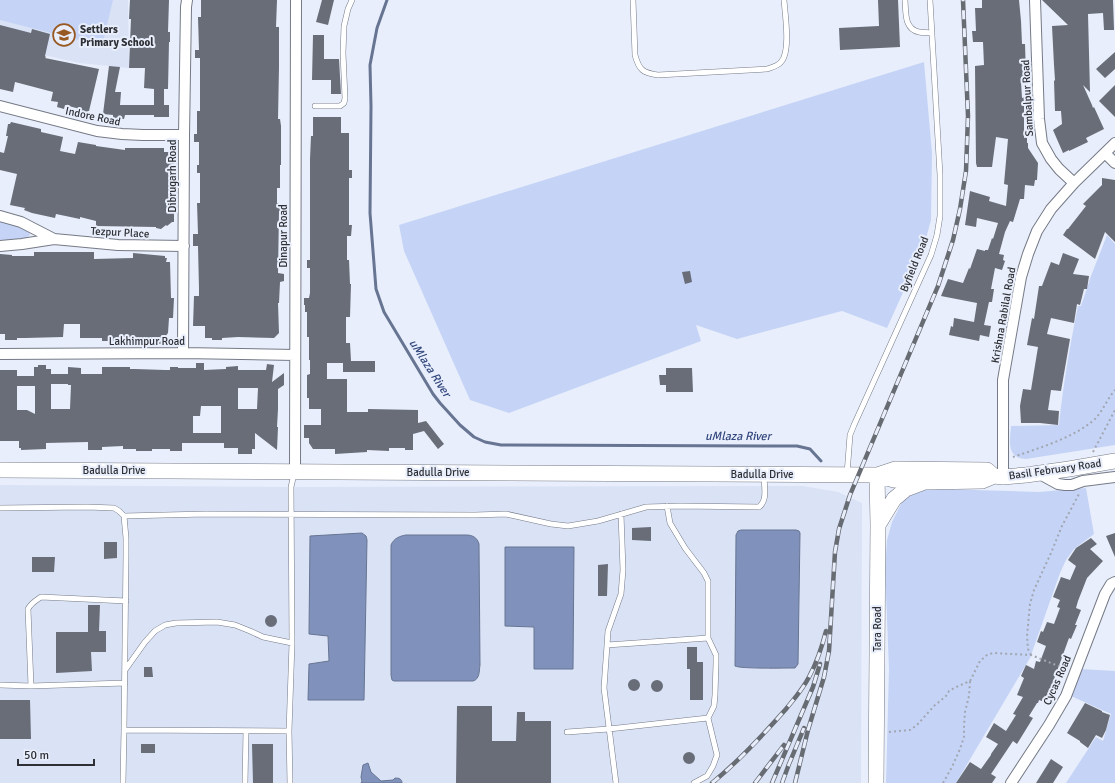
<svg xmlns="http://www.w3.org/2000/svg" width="1115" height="783" font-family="Signika,sans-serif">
<rect width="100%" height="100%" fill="#e8eefb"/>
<!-- built -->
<path fill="#dae2f6" d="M0 0H128L129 68 79 63 0 45Z
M0 485 291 487 803 486 838 492 862 503 861 783H0Z"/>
<!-- green -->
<path fill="#c5d4f6" d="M0 0H113L102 46 0 20Z
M924 62 932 153 931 220 924 246 887 328 842 311 737 339 696 325 701 341 509 413 470 400 404 251 399 225Z
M0 221 25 228 28 230 30 235 24 240 0 241Z
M1107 235 1115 244V445L1026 459C1006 458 1010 441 1011 426L1059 425C1063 385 1070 345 1078 306H1081L1091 276Z
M1086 488 1094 534 1074 549 1066 560 1060 573 1030 658 956 783H886L889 669 885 569 887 540 892 522 902 502 906 496 921 490 939 489 1039 492Z
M1081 669 1115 671V783H1066L1096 737 1103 741 1111 714 1071 696Z"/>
<!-- water -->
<path fill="#8092bb" stroke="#677593" d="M741 530H796L799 531 800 533 798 664 795 668C786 668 741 669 735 666L736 535 738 531Z
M362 533 366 536 367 540 364 700H308L309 664 329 661 328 636 309 634 310 536Z
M406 535H466C472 535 477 537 479 544L480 665C479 671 480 679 473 681H394L392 680 391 675V545C394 538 400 536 406 535Z
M505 547H574L573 669H534V627L505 626Z
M368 763 371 772 381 781 393 780 395 778C399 778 402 779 402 783H361L362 781 361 777 363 765Z"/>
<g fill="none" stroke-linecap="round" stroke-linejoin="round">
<!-- stream -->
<path stroke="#677593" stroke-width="3" d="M387 0 377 28 370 65 371 106 370 213 376 289 384 312 433 394 440 403 460 425 474 437 485 442 501 445 797 446 810 449 821 461"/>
</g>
<!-- building -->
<path fill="#686d78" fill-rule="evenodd" d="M130 0H169L168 32H170V42H169L168 89H164V105H169V117H154V115H125L124 119 113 118V115L103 114 109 66 120 67 115 92H121L120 105H154V89L144 88 145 68H129L131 19H129Z
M201 0H277L276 27H279V67L278 119H280L281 126V165H280V188H277V203H282L281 211H279L278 273 284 274V281L280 282 279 303H278L279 333 274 338 238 337 222 338V340H212V338H205V326H193L194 296H199V288L198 246H193V234H198L197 203H200V173H197V165H199V142H194V134H197V111H200V58H195V50H199L198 17H201Z
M322 0H334L328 25 316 22Z
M878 0H898L900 47 840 50 839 28 879 26Z
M982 0H1019L1021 21 1022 44H1025L1026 75 1028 74V82H1021L1022 98 1025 97 1026 105 1024 106V138L1027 137V143H1028V148L1038 163 1037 180H1035L1034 186 1025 185 1024 199H1020L1013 222 1010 221 1005 232 999 254 1004 255 1003 260 1005 261 1002 270 995 268 991 289H994L992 302H989L984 325 991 326 989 337 980 335 979 341 949 335 951 326 953 327 954 318 974 322 977 303 941 296 948 279 963 283 969 268 970 269 977 249 985 251V250H988L992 238 993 239 998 223 977 218 976 227 965 225 970 191 990 197 989 201 1006 206 1008 185 1004 184 1008 139 996 137 992 167H977L976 163 975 66 984 65 983 42H973L972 31H976L975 8H982Z
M1042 0H1113L1114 30H1104L1103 13 1088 14 1090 92 1083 85 1092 105 1093 108 1094 107 1104 129 1086 138 1088 142 1069 151V150L1063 153 1053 130 1062 124 1061 111H1055L1054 81 1055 80 1054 65 1052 26 1068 25Z
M0 25 31 33 32 29 50 34 45 56 46 57 45 58 99 69 89 111H88L86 117 78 115 80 109 65 105 64 109 57 107 58 102 51 101 53 92 15 82 13 92 0 89Z
M313 35H324V59H339L341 94H331V80H312Z
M1115 52V69L1105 78 1096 69Z
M1115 85V117L1099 101Z
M313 117H341V133H349V170H352V178H349V225H352L351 236H347V260H349L350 284H351L350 317H346V343H350L351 361H375V372H343V363H327V379H347V412H368V409L418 410V423L426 421 444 444 438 449 424 431 413 434V450H405V448H389V451L367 450V452L335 454V449H313L309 443V438H304V425H321V409H309V398H307V375L310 374V360H309V337H307V312H305V305H304V298H309L310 293V268H307V260H310V159L311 136H313Z
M11 122 41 129V132L63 137 60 151 75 154 78 142 96 145V146L125 150V148H164V152H170V162H174V174H169V207H174V222H172L167 226 166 225 161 229 156 228V227L96 226V221L80 217V219L56 214 55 218 32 213 24 210 25 208 10 205 17 174 0 170V152L4 153 8 136H6L8 124H10Z
M1102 178 1115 180V242L1105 232 1095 259 1063 235 1067 229H1068L1086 206 1083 204 1102 185Z
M34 252H94V259L133 258V253L165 256V258H167L166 262H170L171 298H174L173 318H169L168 333 165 337V344H144V339H117V341H102V338H80V324H64L63 337 25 338H17V340H5V334H0V254L12 255V256H34Z
M1063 253 1079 259 1073 274 1089 276 1087 289H1084L1080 305 1077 304 1074 323 1051 318 1047 334 1070 339 1061 391 1051 390 1048 410 1059 411 1058 425 1040 423H1021L1020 406 1023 389 1031 390 1038 347 1027 345 1032 318 1034 319 1039 286H1042L1051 262 1059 265Z
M690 271 692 282 685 284 682 272Z
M196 363H204V370L226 369V367L238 366V370H266L267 364 274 365 272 382 284 373V385L278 389V409L277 427H278L277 450 255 433V449H252V454H238V448H224V443H182V451H170V449H152V451H136V449H123V446L102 447V450H88V442L46 443V449L21 450V448H19V441H0V370H17V376H34V367H38V365H46V369H51V374H68V367L81 368V374H102V367H130V369H135L165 370H170V367H178V368H196ZM51 384H68V385H71L70 409H51ZM17 386H35V414L27 410H17ZM238 388H258L257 409H238ZM201 406H221V433H193V416H200Z
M666 368H692L693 392H666V385H660L659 375H666Z
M651 527V541L632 540V528Z
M1115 533V557L1106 536Z
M1091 538 1097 544 1090 549 1103 561 1087 578 1078 601 1076 608 1081 610 1075 625H1077L1071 639 1069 638 1048 696 1045 702 1039 700 1038 703H1037L1029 716 1033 718 1017 744 1013 741 991 774 996 777 992 783H956L970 762 981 769 991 755V754L998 744 986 737 994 723 1006 731 1016 715 1013 714 1023 697 1017 695 1024 678 1021 676 1026 665 1034 669 1036 661 1040 662 1046 646 1037 642 1041 631 1043 632 1047 622 1054 624 1060 608 1057 607 1060 600 1053 597 1061 577 1070 580 1076 566 1068 560 1076 548Z
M104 542H117V558L104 559Z
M32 557H55L54 572H32Z
M608 564 607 596H598V565Z
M88 605H100L99 631H106V652H91L92 671 56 673V632H88Z
M265 621a6 6 0 1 1 12 0a6 6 0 1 1-12 0Z
M687 647H697V662H703V700H690V669H687Z
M144 667H152L153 677H144Z
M628 685a6 6 0 1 1 12 0a6 6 0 1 1-12 0Z
M651 686a6 6 0 1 1 12 0a6 6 0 1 1-12 0Z
M0 700H30L31 739H0Z
M1085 703 1102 711V712L1110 715 1106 730 1102 738 1096 735 1088 748 1080 742V741L1067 733Z
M457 706H492V741H516L517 712H525V721H551V783H456Z
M141 744H155V753H141Z
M252 744H273V783H253Z
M683 758a6 6 0 1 1 12 0a6 6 0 1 1-12 0Z
M1051 759 1063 767 1053 783H1036Z"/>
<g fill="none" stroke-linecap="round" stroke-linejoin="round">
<!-- lane casing -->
<g stroke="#757a86" stroke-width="6">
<path id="lane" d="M633 0 635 55C639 70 643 73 658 75L767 69C773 67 778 66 781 62 791 52 785 14 784 0
M905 0C906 12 904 29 919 32 923 33 928 32 932 33
M315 106H340L344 103 345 98 343 53 344 26 348 9 352 0
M847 474 850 435 854 425 931 255 937 235 940 216V175L930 0
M0 508 87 507 114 508 119 511 124 516 126 538V556L124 730 289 731
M124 516 206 514 475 515 506 514 551 524 568 526 598 521 646 507 680 506 759 507C768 500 764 486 764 476
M607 645 708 638
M125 670 145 642 155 631 165 625 176 623 217 622 235 625 250 631 263 637 292 643
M0 685 31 686 125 683
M31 686 28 609C31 603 35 601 41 597L126 601
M567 732 609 729 708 718 714 706 715 695 716 663V655L708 638V581L704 573 685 548 670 523 667 506
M123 783 124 730
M245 783 246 731
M290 783 289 731 292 643 291 487 294 474
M616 783 604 688 608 631 621 594 623 570 621 514
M694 783 707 776 713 766 717 755 708 718"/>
</g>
<!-- street casing -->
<g stroke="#757a86" stroke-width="12">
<path id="street" d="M1035 0 1039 119 1042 143 1051 159 1059 169 1074 183
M0 106 97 131 122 134 143 135H184
M1105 153 1115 163
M0 216 21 222 54 239 22 244 0 246
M54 239 118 245 184 246
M183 353 184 135 186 7 187 0
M0 354 183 353 295 355
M295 471 296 0
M1038 473 1058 484 1065 485H1072L1083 481 1115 477
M1003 477V380L1021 277 1028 254 1037 231 1051 209 1074 183 1115 143
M1011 783 1049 725 1066 696 1105 594 1111 584 1115 582"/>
</g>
<!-- secondary casing -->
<g stroke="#757a86" stroke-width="16">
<path id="secondary" d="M0 470 877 475 894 480 927 482 982 481 994 476 1003 477 1026 475 1069 469 1115 461
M877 475 895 469 987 470 994 476
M878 525 894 499 906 489 922 483
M876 783 878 525 877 475"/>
</g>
<!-- path -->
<path stroke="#a1a6b0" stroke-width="2" stroke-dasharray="2 3" stroke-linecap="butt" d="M1093 452 1115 410
M1013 457C1039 448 1073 438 1094 420 1103 411 1107 399 1115 390
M1031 655 1028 649 1027 636 1030 604 1034 590 1051 553 1062 526 1080 492
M889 732 910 730 917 725 934 706 946 696 949 691 954 688 970 681 980 661 987 655 993 653 1031 655 1066 669
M943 783 952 767 960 749 964 737V727L965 712 969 696 970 681"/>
<!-- lane -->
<use href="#lane" stroke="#fff" stroke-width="5"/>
<!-- street -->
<use href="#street" stroke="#fff" stroke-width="10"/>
<!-- secondary -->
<use href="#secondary" stroke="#fff" stroke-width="15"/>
<!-- rail casing -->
<g stroke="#676b72" stroke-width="4.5">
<path id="rail" d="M712 783C739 761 763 735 786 709 794 699 803 689 809 677 817 662 822 647 826 631
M755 783 784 745
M772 783 813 687 820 664
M782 783 789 764 804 728
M795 783 808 730 824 677 829 651 835 552 839 529 850 495 938 286 953 240 960 209 966 171 968 116 963 0"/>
</g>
<!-- rail -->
<use href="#rail" stroke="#e8eefb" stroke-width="3" stroke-dasharray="9" stroke-linecap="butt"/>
</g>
<!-- icons -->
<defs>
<g id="school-ring" transform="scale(1.15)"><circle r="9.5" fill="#e8eefb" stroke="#985822" stroke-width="1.5"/><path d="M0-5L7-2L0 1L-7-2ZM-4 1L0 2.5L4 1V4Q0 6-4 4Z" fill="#985822"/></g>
</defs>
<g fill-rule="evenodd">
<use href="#school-ring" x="64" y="35"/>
</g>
<g text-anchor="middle" stroke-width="4" stroke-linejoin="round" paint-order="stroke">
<!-- poi labels -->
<g font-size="11" font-weight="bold" fill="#2e3035" stroke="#e8eefb" text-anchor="start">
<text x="80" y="33">Settlers<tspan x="80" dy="13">Primary School</tspan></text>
</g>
<!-- street labels -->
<g font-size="11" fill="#2e3035" stroke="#e8eefb">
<text transform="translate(1027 98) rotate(-93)" y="4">Sambalpur Road</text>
<text transform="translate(93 116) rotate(12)" y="4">Indore Road</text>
<text transform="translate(172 176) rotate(-90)" y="4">Dibrugarh Road</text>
<text transform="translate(120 232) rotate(3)" y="4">Tezpur Place</text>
<text transform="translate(283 236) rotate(-90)" y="4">Dinapur Road</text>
<text transform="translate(914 264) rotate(-68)" y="4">Byfield Road</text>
<text transform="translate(1003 315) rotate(-80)" y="4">Krishna Rabilal Road</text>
<text x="147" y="345">Lakhimpur Road</text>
<text transform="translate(1055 469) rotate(-8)" y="4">Basil February Road</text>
<text x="114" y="474">Badulla Drive</text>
<text x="438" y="476">Badulla Drive</text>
<text x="762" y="478">Badulla Drive</text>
<text transform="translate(877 629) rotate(-90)" y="4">Tara Road</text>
<text transform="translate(1057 680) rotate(-66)" y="4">Cycas Road</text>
</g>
<!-- water labels -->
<g font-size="12" font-style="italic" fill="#33487e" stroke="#e8eefb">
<text transform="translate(430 368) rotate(57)" y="4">uMlaza River</text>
<text x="738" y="440">uMlaza River</text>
</g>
</g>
<!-- scale -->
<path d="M18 759v6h76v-6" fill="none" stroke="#2e3035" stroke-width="2"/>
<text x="24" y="759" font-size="12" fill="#2e3035" stroke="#e8eefb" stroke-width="3" paint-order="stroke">50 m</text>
</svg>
